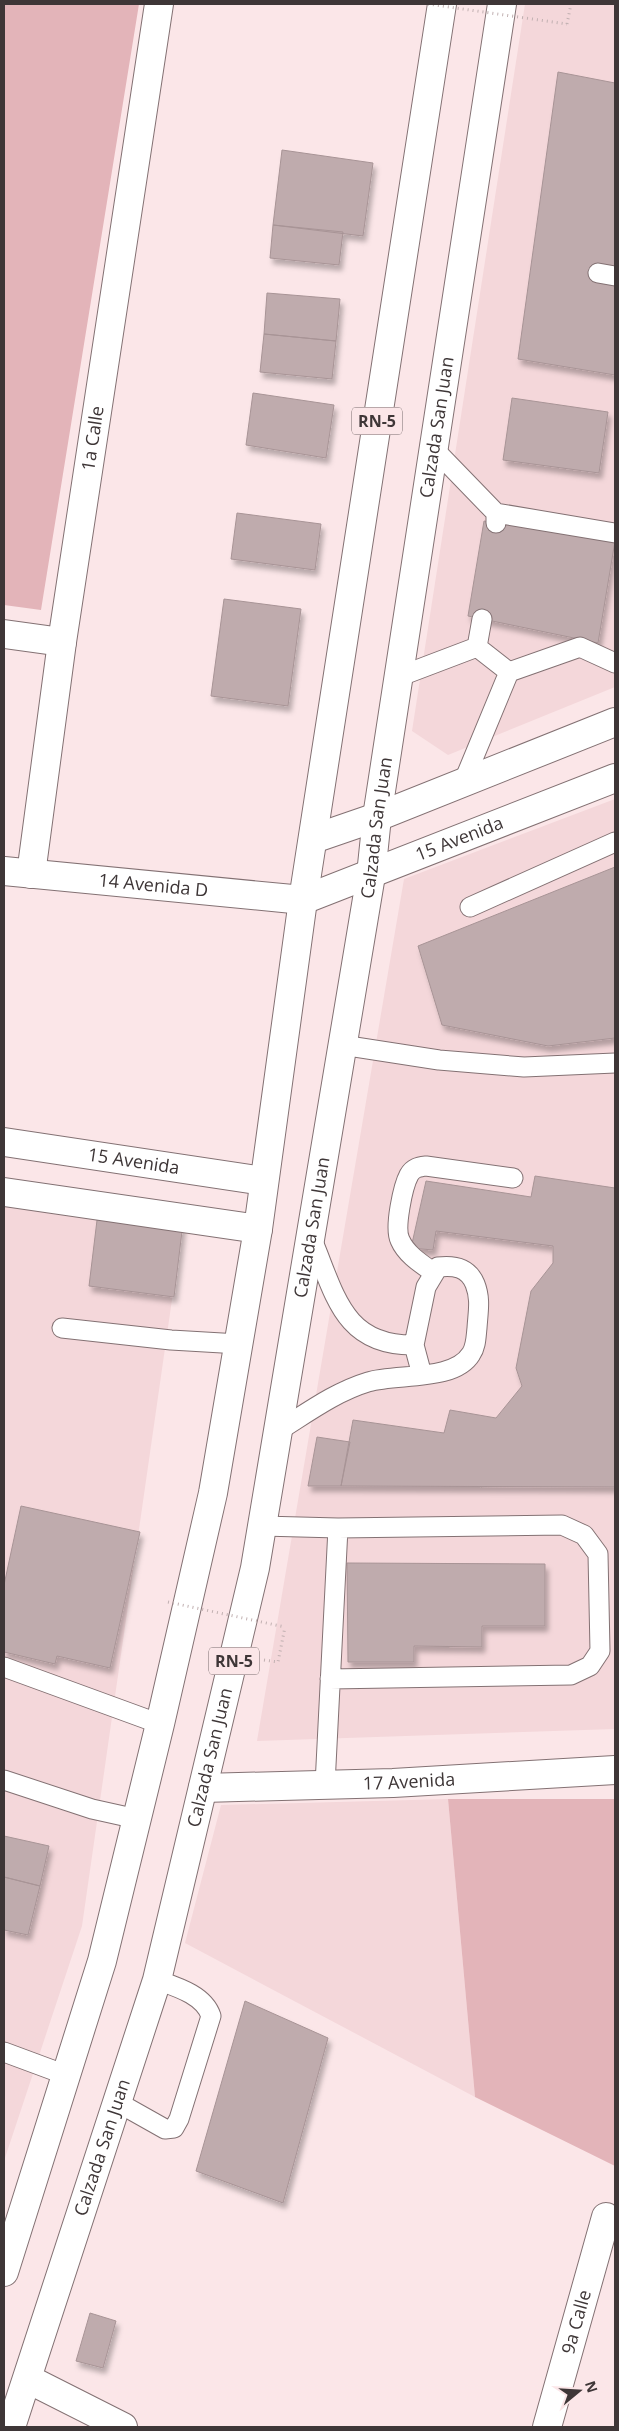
<svg xmlns="http://www.w3.org/2000/svg" width="619" height="2431" font-family="'Open Sans',sans-serif">
<defs>
<filter id="shadow"><feDropShadow dx="3" dy="5.5" stdDeviation="2.5" flood-color="#0004"/></filter>
</defs>
<rect width="100%" height="100%" fill="#fbe6e8"/>
<!-- built -->
<path fill="#f4d7da" d="M525 4H615V687L448 755 412 731Z
M615 799V1729L257 1741 404 879Z
M4 1200 183 1223 82 1926 4 2161Z
M448 1799 475 2097 185 1943 221 1805Z"/>
<!-- green -->
<path fill="#e3b4b9" d="M4 4H139L41 610 4 605Z
M448 1799H615V2166L475 2097Z"/>
<!-- building -->
<path fill="#bfabad" stroke="#a89496" filter="url(#shadow)" d="M558 72 615 83V375L518 359Z
M282 150 373 163 363 236 273 225Z
M273 225 343 232 339 265 270 258Z
M267 293 340 299 336 341 264 334Z
M264 334 336 341 332 379 260 372Z
M253 393 334 405 326 458 246 445Z
M512 398 608 412 599 473 503 460Z
M237 513 321 524 315 570 231 559Z
M484 521 615 541 598 643 468 616Z
M224 599 301 609 288 706 211 696Z
M615 867V1038L548 1046 442 1025 418 946Z
M535 1176 615 1188V1487L341 1486 353 1420 444 1433 450 1410 496 1418 522 1386 516 1368 531 1291 553 1263V1246L436 1231 433 1250 411 1248 426 1181 531 1197Z
M98 1212 183 1223 174 1297 89 1286Z
M317 1437 350 1442 341 1486H308Z
M21 1506 140 1532 110 1668 57 1656 55 1664 4 1652V1585Z
M347 1563 545 1564V1626H482V1647L414 1646V1662H348Z
M4 1836 49 1846 40 1886 4 1877Z
M4 1877 40 1886 28 1935 4 1930Z
M245 2001 328 2038 283 2203 196 2171Z
M90 2313 116 2321 103 2368 76 2361Z"/>
<g fill="none" stroke-linecap="round" stroke-linejoin="round">
<!-- lane casing -->
<g stroke="#837173" stroke-width="21">
<path id="lane" d="M598 273 615 276
M434 449 496 513V523
M496 513 615 533
M477 647 509 672
M398 677 477 647 482 619
M463 783 509 672 580 647 615 663
M470 907 615 842
M342 1045 439 1060 524 1067 615 1063
M311 1237C335 1293 342 1346 414 1345
M433 1272C420 1263 406 1254 400 1240 394 1228 403 1186 409 1175 413 1168 418 1167 426 1166L513 1178
M62 1328 171 1340 239 1344
M278 1431C307 1413 335 1392 368 1382 396 1373 454 1382 471 1354 476 1347 476 1337 477 1328 478 1312 481 1299 475 1284 468 1267 454 1265 438 1267L426 1287 414 1345 422 1375
M262 1526 338 1528 562 1525 584 1535 598 1554 600 1651 590 1666 571 1675 330 1679
M4 1667 160 1724
M4 1780 92 1809 137 1819
M325 1785 338 1528
M4 2052 66 2075
M117 2102 165 2129 174 2128 179 2119 211 2016C204 1995 177 1987 157 1980"/>
</g>
<!-- street casing -->
<g stroke="#837173" stroke-width="30">
<g id="street">
<path d="M4 634 62 642"/>
<path id="s1" d="M4 871 303 900"/>
<path id="s2" d="M31 874 62 642 159 4"/>
<path id="s3" d="M4 1142 264 1181"/>
<path d="M4 1192 258 1229"/>
<path d="M28 2379 123 2427"/>
<path id="s4" d="M547 2427 606 2217"/>
</g>
</g>
<!-- secondary casing -->
<g stroke="#837173" stroke-width="30">
<g id="secondary">
<path d="M313 839 377 817 615 722"/>
<path id="s5" d="M303 900 615 778"/>
<path id="s6" d="M203 1788 393 1783 615 1770"/>
</g>
</g>
<!-- primary casing -->
<g stroke="#837173" stroke-width="30">
<g id="primary">
<path d="M4 2272 102 1961 160 1724 213 1493 258 1229 303 900 442 4"/>
<path id="s7" d="M11 2427 157 1980 255 1568 371 875 377 817 502 4"/>
</g>
</g>
<!-- path -->
<path stroke="#c1b0b1" stroke-width="3" stroke-dasharray="1 4" stroke-linecap="butt" d="M567 24 571 4
M264 1660 278 1662 285 1627"/>
<!-- lane -->
<use href="#lane" stroke="#fff" stroke-width="19"/>
<!-- street -->
<use href="#street" stroke="#fff" stroke-width="28"/>
<!-- secondary -->
<use href="#secondary" stroke="#fff" stroke-width="28"/>
<!-- primary -->
<use href="#primary" stroke="#fff" stroke-width="28"/>
<!-- path-bridge -->
<path stroke="#c1b0b1" stroke-width="3" stroke-dasharray="1 4" stroke-linecap="butt" d="M428 4 567 24
M168 1602 285 1627"/>
</g>
<g text-anchor="middle" stroke-width="5" stroke-linejoin="round" paint-order="stroke">
<!-- shield labels -->
<g fill="#fbe6e8" stroke="#776b6c" stroke-width="1">
<rect x="352" y="407.5" width="50" height="27" rx="4"/>
<rect x="209" y="1647.5" width="50" height="27" rx="4"/>
</g>
<g font-size="16" font-weight="bold" fill="#3e3637">
<text x="377" y="427">RN-5</text>
<text x="234" y="1667">RN-5</text>
</g>
<!-- street labels -->
<g font-size="18" fill="#3e3637" stroke="#fbe6e8">
<text dy="6" stroke="none"><textPath href="#s7" startOffset="2049">Calzada San Juan</textPath></text>
<text dy="6" stroke="none"><textPath href="#s2" startOffset="440">1a Calle</textPath></text>
<text dy="6" stroke="none"><textPath href="#s7" startOffset="1644">Calzada San Juan</textPath></text>
<text dy="6" stroke="none"><textPath href="#s5" startOffset="168">15 Avenida</textPath></text>
<text dy="6" stroke="none"><textPath href="#s1" startOffset="150">14 Avenida D</textPath></text>
<text dy="6" stroke="none"><textPath href="#s3" startOffset="131">15 Avenida</textPath></text>
<text dy="6" stroke="none"><textPath href="#s7" startOffset="1239">Calzada San Juan</textPath></text>
<text dy="6" stroke="none"><textPath href="#s7" startOffset="699">Calzada San Juan</textPath></text>
<text dy="6" stroke="none"><textPath href="#s6" startOffset="206">17 Avenida</textPath></text>
<text dy="6" stroke="none"><textPath href="#s7" startOffset="294">Calzada San Juan</textPath></text>
<text dy="6" stroke="none"><textPath href="#s4" startOffset="109">9a Calle</textPath></text>
</g>
</g>
<!-- border -->
<rect width="619" height="2431" fill="none" stroke="#3e3637" stroke-width="10"/>
<!-- north arrow -->
<g transform="translate(579 2391) rotate(72)" stroke="#fbe6e8" stroke-width="4" paint-order="stroke">
<path d="M0-4L9 19L0 12L-9 19Z" fill="#3e3637"/>
<text y="-8" font-size="14" font-weight="bold" text-anchor="middle" fill="#3e3637">N</text>
</g>
</svg>
